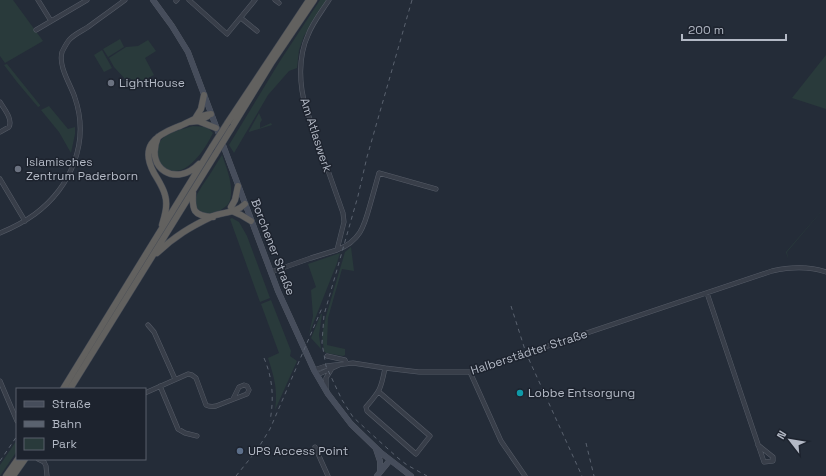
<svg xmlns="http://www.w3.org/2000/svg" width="826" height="476" font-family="'Space Grotesk',sans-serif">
<rect width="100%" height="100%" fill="#242c38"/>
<!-- green -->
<path fill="#293a3b" d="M0 0H13L43 41 5 63 0 56Z
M320 0H327L304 36 299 50 297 68 289 71 268 95 234 153 229 145 280 61Z
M120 39 124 47 108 57 103 49Z
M148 40 156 51 145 58 154 75 134 85 130 78 125 79 114 67 109 58 126 47 138 46Z
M102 50 112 68 104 72 94 55Z
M826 55V109L792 98Z
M7 64 40 105V106L38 107 17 82 4 65Z
M49 106 68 129 75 127V134L71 153 59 132 41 110Z
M259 113 262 120 260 123V128L271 123 272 125 249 132V131Z
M193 126 207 127 213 133C207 145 195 165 181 170 161 177 149 150 164 137 171 131 184 129 193 126Z
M222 155C227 169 234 186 230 200 229 207 215 214 208 214 199 214 193 205 196 197 197 193 200 190 202 186 209 176 215 166 222 155Z
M826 206 787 252 788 259 786 252Z
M232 218 239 222 247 236 270 298 260 302 230 219Z
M351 247 354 271 342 269 328 318 327 345 345 349V355L343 356 326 353 324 351 322 335 326 316 345 252Z
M340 253 337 263 309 334 313 316 311 290 316 287 308 264Z
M271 300 291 351 290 356 297 361 275 410C278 389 274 377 268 358L279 353 261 304Z
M321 314H322L319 335 321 349 311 338Z
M17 440V451L0 476V465Z"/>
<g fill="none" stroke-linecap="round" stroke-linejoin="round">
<!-- minor casing -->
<g stroke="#565c67" stroke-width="5">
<path id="minor" d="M38 0 51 21
M189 0 227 34 255 0
M275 0 279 3
M176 1 177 0
M241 18 257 31
M36 30 87 0
M0 102C4 109 13 119 9 127L0 132
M0 179 25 221
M0 233C12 228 24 222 35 214 71 187 90 142 75 98 71 85 58 67 62 52 64 48 67 42 70 39 75 34 82 31 88 27 100 18 113 9 125 0
M337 250C360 241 364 227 370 205 373 194 376 184 379 173L436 189
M271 272 311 258 337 250 344 222 343 213 306 108C299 85 298 57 308 35 313 22 322 11 329 0
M707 293C726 349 745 405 764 462L773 461V457L758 445
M148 325 154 332 175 379
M327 356 345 360 346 363
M314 370 326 366 353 363 385 368 419 372H470L772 271C790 267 808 266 826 272
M470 372 501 441 525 476
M317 375 339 365
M0 381 17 421
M160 386 178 429 185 433 197 436
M326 389V378L331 370
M379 392 430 436 416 454 367 411 366 407C380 391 381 389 385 368
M145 393 188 374 192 375 196 378 206 405C210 407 212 407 216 406L247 394 249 390 247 386 244 385 239 387 233 399
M315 447 328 476
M38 459 44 462
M44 462 46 466 47 476"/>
</g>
<!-- secondary casing -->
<g stroke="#565c67" stroke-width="6">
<path id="secondary" d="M153 0 172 26 188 52 278 291 314 370 328 394 351 424 380 452 411 476
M376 449 380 461V472
M377 476 390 460"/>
</g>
<!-- trunk casing -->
<g stroke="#434954" stroke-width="7">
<path id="trunk" d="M196 117 201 109 204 95
M198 121 216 128
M189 122 198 121 208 116
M228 122 309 0
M231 129 272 62 314 0
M158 137C144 170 177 187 199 164
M193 193C192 210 193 216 213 217
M231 207 235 200 238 186
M232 211 241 215 251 221
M162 225C165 215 168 205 165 195 163 187 158 180 154 173 140 147 154 136 177 127 189 123 198 115 211 114
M157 253C175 236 190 227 213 216 224 212 236 213 245 204
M63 389 212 147
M70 389 215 155
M6 476 18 459
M13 476 25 459"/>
</g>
<!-- minor -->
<use href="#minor" stroke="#383e49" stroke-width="4"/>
<!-- secondary -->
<use href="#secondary" stroke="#464d5b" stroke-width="5.5"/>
<!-- trunk -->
<use href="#trunk" stroke="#62615f" stroke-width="6"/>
<!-- rail -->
<path stroke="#5a626f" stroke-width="1" stroke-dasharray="4 4" stroke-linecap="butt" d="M412 0 367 157 358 196 324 315 322 343 326 366 342 400 353 417 367 430 398 458 407 465 427 476
M511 306 526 353 582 476
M264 358C273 379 274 399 270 421
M586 443 594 476
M0 461 17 436
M236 476 257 450 270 429 322 308"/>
<!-- trunk-bridge casing -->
<g stroke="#434954" stroke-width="7" stroke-linecap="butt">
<path id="trunk-bridge" d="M212 147 228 122
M215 155 231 129"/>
</g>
<!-- trunk-bridge -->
<use href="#trunk-bridge" stroke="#62615f" stroke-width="6"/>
</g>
<!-- markers -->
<g fill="#6b7280" stroke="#1d232e" stroke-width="1.5">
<circle cx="111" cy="83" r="4"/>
<circle cx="18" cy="169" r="4"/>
</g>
<circle fill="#0f9aa8" stroke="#1d232e" stroke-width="1.5" cx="520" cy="393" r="4"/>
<circle fill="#5c6f8a" stroke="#1d232e" stroke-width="1.5" cx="240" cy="451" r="4"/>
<g text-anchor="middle" stroke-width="3" stroke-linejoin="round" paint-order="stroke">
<!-- poi labels -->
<g font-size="12" fill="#b3b9c5" stroke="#1d232e" text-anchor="start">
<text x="119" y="87">LightHouse</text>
<text x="26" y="166">Islamisches<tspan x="26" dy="14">Zentrum Paderborn</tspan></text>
<text x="528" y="397">Lobbe Entsorgung</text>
<text x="248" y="455">UPS Access Point</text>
</g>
<!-- street labels -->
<g font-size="12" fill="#b3b9c5" stroke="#1d232e">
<text transform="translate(316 135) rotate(72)" y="4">Am Atlaswerk</text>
<text transform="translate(273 247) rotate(69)" y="4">Borchener Straße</text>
<text transform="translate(529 352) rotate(-18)" y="4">Halberstädter Straße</text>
</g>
</g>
<!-- legend -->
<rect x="16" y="388" width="130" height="72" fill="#1d232e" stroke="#595f6a"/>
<rect x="24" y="401" width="20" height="6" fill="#464d5b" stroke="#595f6a"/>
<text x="52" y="408" font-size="12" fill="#b3b9c5">Straße</text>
<rect x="24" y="421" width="20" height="6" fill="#5a626f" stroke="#595f6a"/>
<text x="52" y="428" font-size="12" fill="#b3b9c5">Bahn</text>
<rect x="24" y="438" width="20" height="12" fill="#293a3b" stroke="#595f6a"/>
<text x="52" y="448" font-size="12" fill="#b3b9c5">Park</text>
<!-- north arrow -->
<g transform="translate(790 440) rotate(301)" stroke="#1d232e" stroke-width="3" paint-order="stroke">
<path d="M0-3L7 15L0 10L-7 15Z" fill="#b3b9c5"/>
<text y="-6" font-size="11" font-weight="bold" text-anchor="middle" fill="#b3b9c5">N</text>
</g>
<!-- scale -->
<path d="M682 34v6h104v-6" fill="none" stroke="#b3b9c5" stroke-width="2"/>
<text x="688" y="34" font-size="12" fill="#b3b9c5" stroke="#1d232e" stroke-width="3" paint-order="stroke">200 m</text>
</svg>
